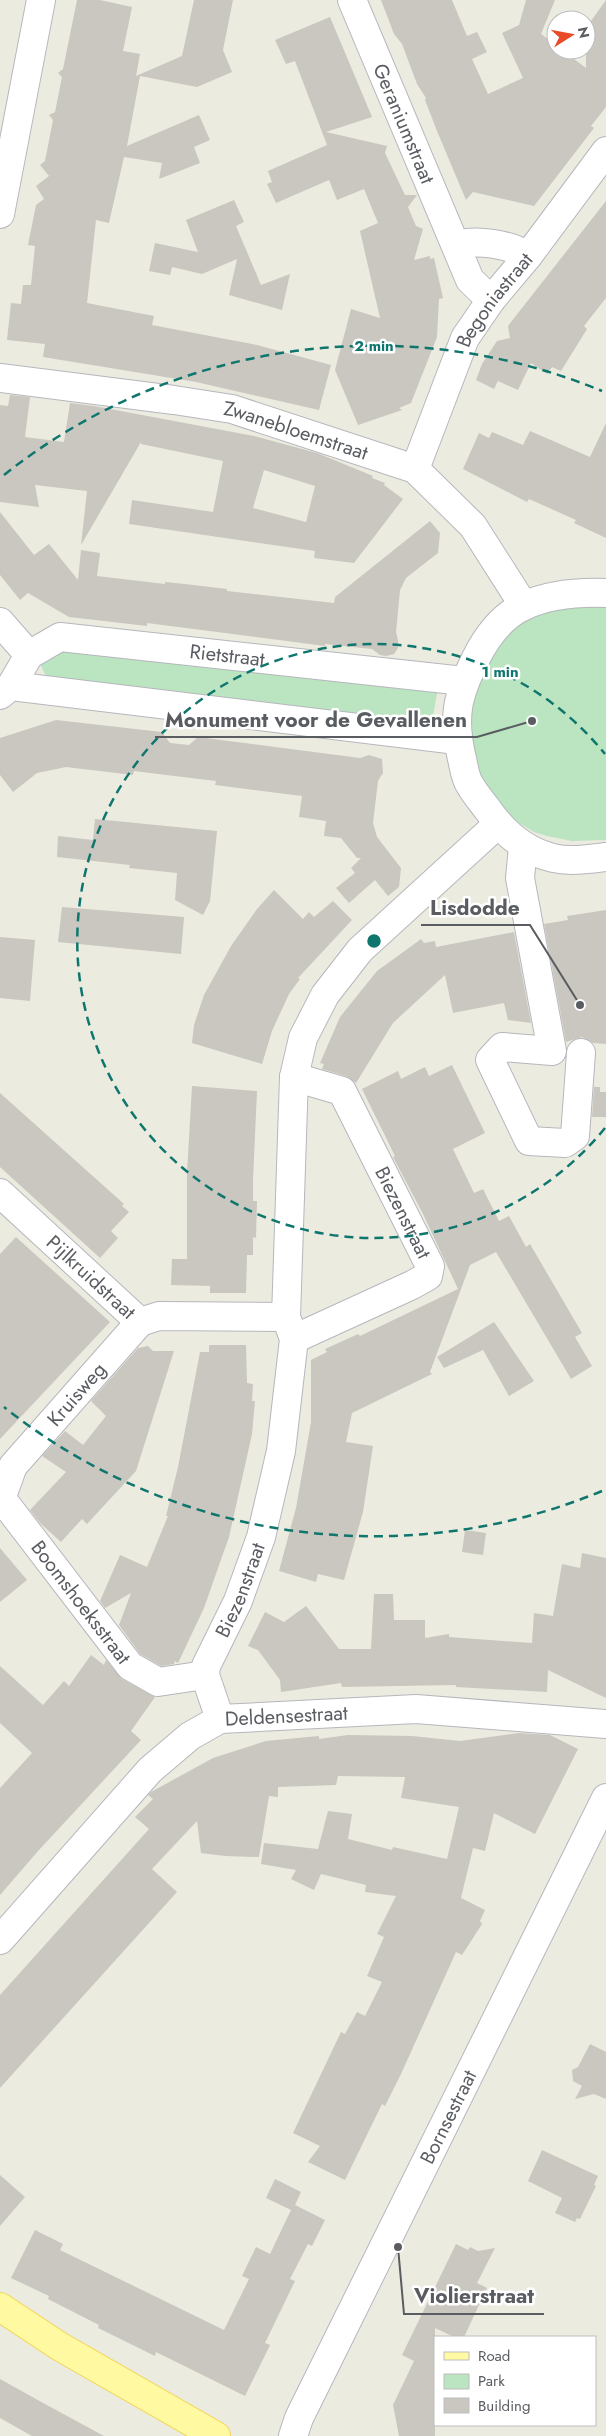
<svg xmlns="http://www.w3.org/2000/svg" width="606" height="2436" font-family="Jost,sans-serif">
<rect width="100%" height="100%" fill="#ecebe0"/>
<!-- green -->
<path fill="#bbe4c0" d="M554 605H606V840L572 841 547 836 534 832 511 818 479 781 466 741 472 682 505 635 522 619Z
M56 646 438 688 431 727 47 678 41 666 46 654Z"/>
<!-- building -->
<path fill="#c9c7bf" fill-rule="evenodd" d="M77 0H100L132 7 123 51 140 54 136 76 182 56 194 0H233L223 50 232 72 197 87 140 76 127 146 199 115 210 140 194 147 200 163 159 179 162 163 124 157 109 223 96 220 87 303 154 316 152 325 257 345 331 365 319 410 196 382 43 357 45 344 7 340 11 303 21 304 23 285H31L35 246 28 245 36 205 44 199 36 186 49 176 40 165 45 161 53 120 49 115 55 112 62 77 58 73 63 69Z
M381 0H452L467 36 477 32 487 52 472 59 488 94 523 78 502 33 519 25 526 0H555L541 34 556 45V50H562L586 68V28L606 0V107L591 126 594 128 534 206 473 192 466 200 437 131 425 100 426 98 417 84 402 44 394 34Z
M330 17 372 117 326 132 387 146 385 153 405 195H417L408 207 416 226 423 229 414 260 430 256V259L434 258 443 298 439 299 437 337 411 403 399 408 402 410 358 425 335 370 351 309 380 318 360 231 378 223 364 189 337 200 329 180 276 203 267 184 272 182 268 171 327 145 295 61 286 64 275 40Z
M234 200 244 222 236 226 261 285 290 274 282 310 229 295 237 259 202 274 172 267 170 275 149 271 155 243 198 252 186 220Z
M606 201V298L584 326 587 329 561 371 552 367 547 374 531 363 518 390 498 381 494 389 476 380 482 364 497 341 510 338 508 326 511 322Z
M10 395 30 397 25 437 64 442 70 403 94 406 254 436 317 453 373 476 372 478 385 483 384 485 403 499 354 563 314 558 315 551 129 524 132 500 213 512 223 461 141 444V442L81 545 87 491 35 485 39 507 0 502V405L8 406ZM264 470 315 486 306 522 253 508Z
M606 423V538L574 523 576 520 529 499 527 502 463 469 479 433 489 438 492 432 523 445 530 431 590 457Z
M0 512 34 555 49 544 78 580 81 550 100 553 97 576 165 584V582L185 584 227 589V591L334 603 335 597 430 521 440 533 438 553 406 578 400 590 396 632 398 640V648L394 654 386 656 380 655 372 649 325 644V646L147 623V626L69 617 28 593 20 600 0 575Z
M56 720 162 732 170 743 189 745 198 737 360 758 369 755 382 759 383 773 378 781 373 823 377 837 401 868 399 887 388 896 375 880 349 903 336 888 355 873 351 868 361 858H357L341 838 324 836 326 821 299 817 302 796 215 785 216 781 158 774 134 771 133 775 66 767 37 773 13 792 0 775V738Z
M95 819 217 831 210 901 203 915 175 900 177 873 129 868 130 865 57 857 58 836 93 840Z
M274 890 303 919 309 912 314 917 333 901 352 920 298 978 300 979 289 994 272 1031 262 1064 192 1043 194 1025 204 995 231 946 257 909Z
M62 907 184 917 181 954 58 942Z
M606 910V1044L593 1043 582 1037 566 1042 544 924 568 920 567 916Z
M514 932 531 1023 508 1020 504 1003 453 1013 445 975 393 1023 356 1083 346 1076 322 1069 324 1064 320 1063 340 1017 377 971 406 950 421 939 424 943 435 941 436 947Z
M0 937 35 940 30 1001 0 998Z
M452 1065 485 1133 453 1149 474 1193 483 1189 499 1221 509 1216 526 1247 530 1244 582 1333 575 1337 592 1366 571 1379 496 1252 470 1265 430 1372 432 1374 352 1413 346 1442 373 1446 363 1512 344 1580 318 1574 316 1582 279 1571 296 1508 311 1422V1360L327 1352 325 1349 358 1334 360 1336 458 1289 423 1214 393 1157 395 1156 362 1089 398 1071 401 1079 425 1067 429 1076Z
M192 1086 257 1091 253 1180V1201H257L256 1238 253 1237V1255H247L246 1293H210V1286L171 1285 172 1259H187V1174Z
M594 1087H600V1092H606V1117H592Z
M0 1093 124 1204 122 1206 129 1212 111 1231 118 1238 100 1258 0 1167Z
M16 1237 110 1322 0 1439V1254Z
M494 1322 534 1381 509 1396 483 1350 444 1368 437 1357Z
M209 1345H246L247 1383 253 1384 252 1401H255L252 1434 229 1537 204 1608 178 1663 175 1661 174 1664 161 1666 140 1654 119 1625 131 1593 105 1608 100 1601 120 1555 147 1567 168 1516H166L178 1467 200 1352H209Z
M148 1346 153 1351H174L136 1471 87 1524 82 1519 61 1542 40 1523 30 1510 66 1472 42 1456 65 1431 83 1445 106 1416 91 1401 138 1348Z
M465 1530 486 1533 483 1555 462 1552Z
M0 1548 27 1580 0 1602Z
M582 1553 606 1558V1698L548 1670 547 1692 456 1687V1685L342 1687 341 1683 281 1692 280 1680 258 1650 248 1646 265 1612 284 1622 306 1606 339 1649H371L374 1594H393L394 1620H425V1638L449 1634V1637L532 1643 534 1613 553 1616 562 1564 580 1568Z
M91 1655 104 1665 106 1660 122 1679 155 1697 131 1731 141 1740 39 1850 0 1895V1788L32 1753 0 1723V1666L43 1705 64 1681 69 1686Z
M519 1733 550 1735 578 1749 535 1834 494 1813 485 1851 473 1848 461 1898 485 1910 480 1921 482 1924 462 1955 456 1952 401 2074 385 2106 382 2104 345 2180 308 2162 320 2146 293 2133 341 2032 345 2034 357 2012 365 2016 382 1982 367 1976 384 1937 377 1934 396 1896 365 1892 366 1885 321 1874 314 1890 291 1879 296 1870 261 1864 264 1843 318 1849 328 1811 352 1814 348 1839 392 1850 393 1847 447 1859 459 1807 401 1798 405 1777 338 1776 336 1785 278 1787V1797L269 1796 259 1857 225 1856 201 1853 197 1821 152 1869 177 1892 0 2088V1995L149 1829 135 1817 153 1799 148 1795 151 1792 213 1758 266 1741 319 1736V1739L348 1735 412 1736 460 1741Z
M590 2044 606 2052V2099L594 2094 575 2099 582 2086 573 2081 572 2070 578 2067Z
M542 2150 598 2176 594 2185 596 2186 580 2219 577 2218 575 2222 555 2213 562 2198 528 2181Z
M0 2175 25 2197 0 2226Z
M275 2179 301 2192 295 2205 325 2220 312 2246 308 2244 290 2279 295 2281 265 2343 270 2345 245 2396 156 2352 155 2356 98 2328 99 2325 48 2299 49 2296 11 2278 35 2230 63 2244 60 2250 224 2330 249 2279 242 2276 256 2247 270 2254 291 2210 266 2198Z
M456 2244 468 2250 470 2247 478 2251 495 2248 477 2283 487 2288 464 2337H454L435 2328V2436H399L393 2405 414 2361 402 2355Z
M0 2379 45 2404 104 2436H32L0 2418Z"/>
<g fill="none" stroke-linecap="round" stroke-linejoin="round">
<!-- minor casing -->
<g stroke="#b6b7bd" stroke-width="30">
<g id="minor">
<path id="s1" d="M352 0 470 280 491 300"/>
<path d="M0 214 41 0"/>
<path d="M456 245C477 239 509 244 528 256"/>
<path id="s2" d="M0 378 174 400 232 409 415 469 473 526 524 606"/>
<path id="s3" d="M415 469 465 338 491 300 528 256 606 151"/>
<path d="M606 593C579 592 549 594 524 606 502 616 487 636 476 658 457 696 452 717 462 759 464 767 465 778 470 785 475 794 482 802 488 810 504 833 524 851 553 858 570 862 589 859 606 857"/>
<path d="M0 622 29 655"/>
<path d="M11 686 457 740"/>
<path id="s4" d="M0 695 11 686 29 655 60 637 464 681"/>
<path d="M523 847 520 878 552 1051 502 1047 490 1060 529 1141 565 1143 575 1136 581 1053"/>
<path id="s5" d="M294 1077 342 1091 430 1266 428 1276 412 1285 294 1339"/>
<path id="s6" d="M0 1193 140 1322"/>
<path d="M140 1322 159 1316 286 1317"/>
<path id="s7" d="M2 1499 130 1666 158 1682 205 1675"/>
<path id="s8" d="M0 1502 13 1466 140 1322"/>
<path id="s9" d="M220 1719 205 1675 206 1666 238 1601 261 1537 281 1451 294 1339 286 1317 294 1077 303 1038 325 995 360 950 498 824"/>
<path id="s10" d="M0 1940 150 1770 190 1736 220 1719 416 1709 606 1724"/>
<path id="s11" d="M293 2436 299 2418 606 1798"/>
</g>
</g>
<!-- major casing -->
<g stroke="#f2d553" stroke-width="30">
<path id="major" d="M0 2307 59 2346 216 2436"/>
</g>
<!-- minor -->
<use href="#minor" stroke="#fff" stroke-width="28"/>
<!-- major -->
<use href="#major" stroke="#fff9a2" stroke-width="28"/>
</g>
<!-- distance rings -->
<g fill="none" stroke="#0f766e" stroke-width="2.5" stroke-dasharray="9 6">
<path d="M605 1128A297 297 0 1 1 605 754"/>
<path d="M602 1491A595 595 0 0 1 4 1407M4 475A595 595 0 0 1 602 391"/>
</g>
<g text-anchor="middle" stroke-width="5" stroke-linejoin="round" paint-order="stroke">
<!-- street labels -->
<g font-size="20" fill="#595c61" stroke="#fff">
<text dy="7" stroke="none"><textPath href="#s1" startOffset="134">Geraniumstraat</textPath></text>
<text dy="7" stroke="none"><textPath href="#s3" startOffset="188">Begoniastraat</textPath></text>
<text dy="7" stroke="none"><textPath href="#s2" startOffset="301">Zwanebloemstraat</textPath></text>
<text dy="7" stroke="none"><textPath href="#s4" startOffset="254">Rietstraat</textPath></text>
<text dy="7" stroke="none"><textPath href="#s5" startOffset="186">Biezenstraat</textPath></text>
<text dy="7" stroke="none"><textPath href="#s6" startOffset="124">Pijlkruidstraat</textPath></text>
<text dy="7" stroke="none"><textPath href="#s8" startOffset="134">Kruisweg</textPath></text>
<text dy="7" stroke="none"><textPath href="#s9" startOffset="139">Biezenstraat</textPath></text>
<text dy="7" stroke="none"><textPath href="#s7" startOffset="130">Boomshoeksstraat</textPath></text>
<text dy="7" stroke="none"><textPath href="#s10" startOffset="380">Deldensestraat</textPath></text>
<text dy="7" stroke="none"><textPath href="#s11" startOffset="355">Bornsestraat</textPath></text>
</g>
</g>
<circle cx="374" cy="941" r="8" fill="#0f766e" stroke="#fff" stroke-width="2.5"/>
<g font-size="15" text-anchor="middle" font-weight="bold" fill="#0f766e" stroke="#fff" stroke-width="5" stroke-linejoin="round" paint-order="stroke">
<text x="374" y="351">2 min</text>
<text x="500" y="677">1 min</text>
</g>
<!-- callouts -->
<path fill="none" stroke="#595c61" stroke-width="2" d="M532 721L477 737H155M580 1005L530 925H421M398 2247L404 2314H544"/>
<g fill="#595c61" stroke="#fff" stroke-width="2">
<circle cx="532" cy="721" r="5"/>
<circle cx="580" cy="1005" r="5"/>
<circle cx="398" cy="2247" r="5"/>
</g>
<g font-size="21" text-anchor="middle" font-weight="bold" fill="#595c61" stroke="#fff" stroke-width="5" stroke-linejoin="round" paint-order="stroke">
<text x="316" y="727">Monument voor de Gevallenen</text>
<text x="475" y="915">Lisdodde</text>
<text x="474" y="2303">Violierstraat</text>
</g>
<!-- legend -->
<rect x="434" y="2336" width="162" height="90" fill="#ffffff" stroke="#bdbec0"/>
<rect x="444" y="2352" width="25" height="8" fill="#fff9a2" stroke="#bdbec0"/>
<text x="478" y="2361" font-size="15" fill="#595c61">Road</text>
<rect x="444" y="2374" width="25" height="15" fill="#bbe4c0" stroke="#bdbec0"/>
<text x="478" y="2386" font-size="15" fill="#595c61">Park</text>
<rect x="444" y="2398" width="25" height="15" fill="#c9c7bf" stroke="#bdbec0"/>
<text x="478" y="2411" font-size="15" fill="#595c61">Building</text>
<!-- north arrow -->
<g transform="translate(571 35) rotate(79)"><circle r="24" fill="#ffffff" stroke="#bdbec0"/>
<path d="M0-4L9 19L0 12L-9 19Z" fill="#e94b28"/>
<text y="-8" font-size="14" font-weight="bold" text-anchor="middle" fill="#595c61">N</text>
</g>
</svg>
